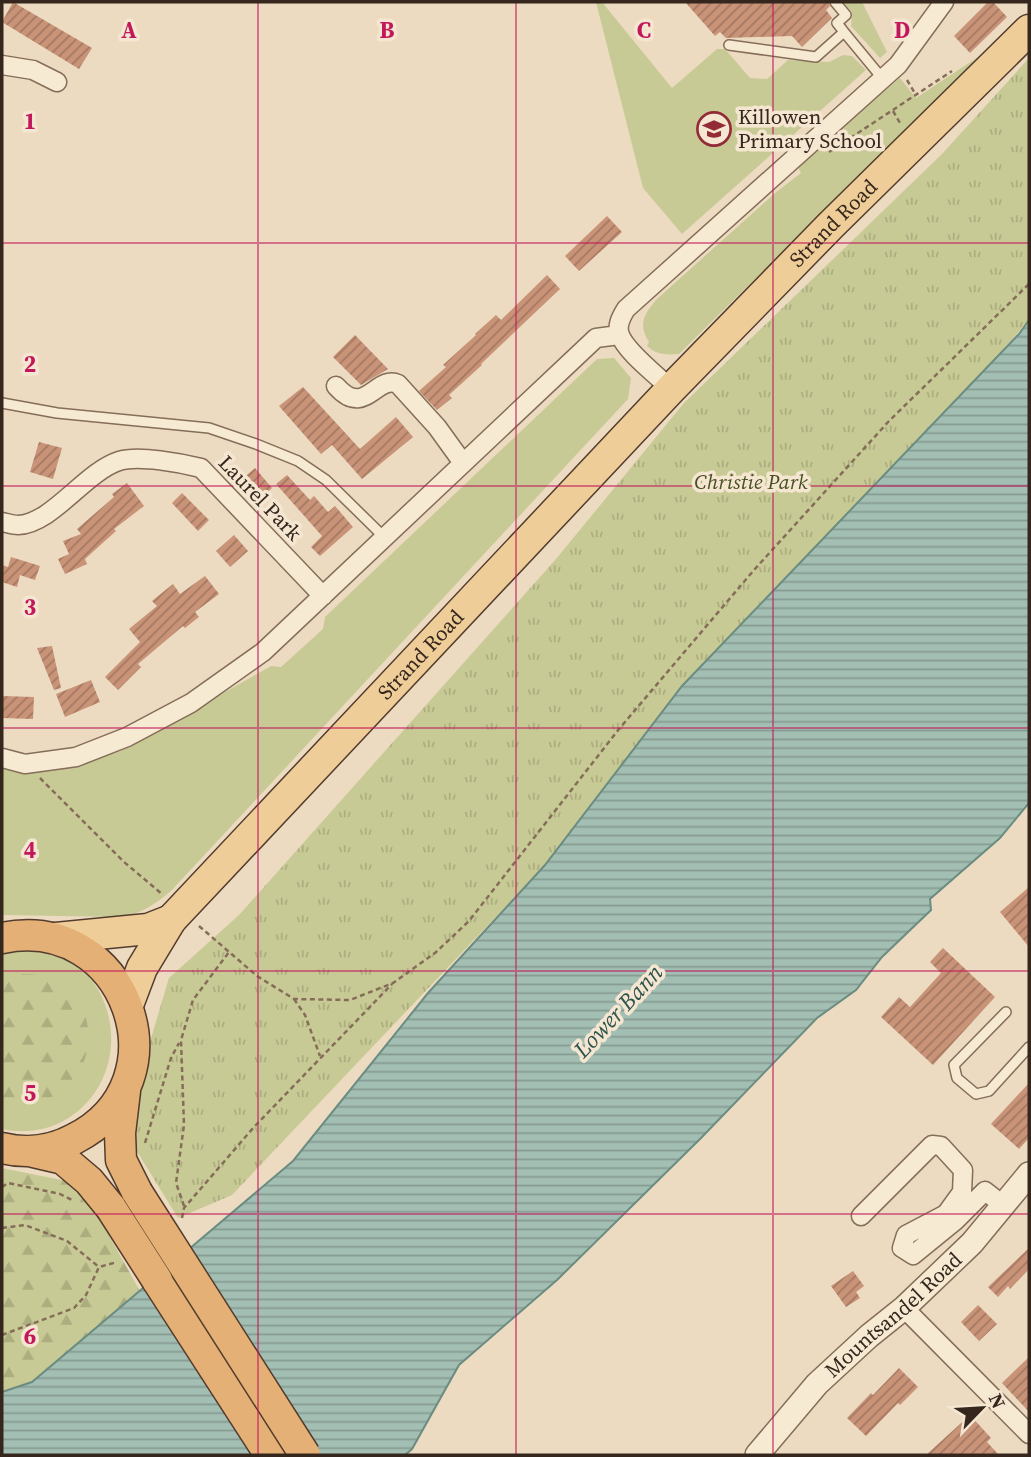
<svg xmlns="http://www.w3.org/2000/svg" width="1031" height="1457" font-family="'Source Serif 4',serif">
<defs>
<pattern id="forest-firs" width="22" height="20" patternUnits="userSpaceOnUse" patternTransform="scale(1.75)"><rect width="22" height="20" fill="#c8ca95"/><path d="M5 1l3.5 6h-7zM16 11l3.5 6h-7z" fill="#acae80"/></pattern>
<pattern id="park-tufts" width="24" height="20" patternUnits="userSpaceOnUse" patternTransform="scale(1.75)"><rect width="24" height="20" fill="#c8ca95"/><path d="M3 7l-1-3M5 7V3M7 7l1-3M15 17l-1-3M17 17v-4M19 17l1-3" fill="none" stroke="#acae80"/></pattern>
<pattern id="water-rules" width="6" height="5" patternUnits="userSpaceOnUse" patternTransform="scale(1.75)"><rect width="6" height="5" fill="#a3bfb4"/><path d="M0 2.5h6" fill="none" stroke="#869b92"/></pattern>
<pattern id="building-hatch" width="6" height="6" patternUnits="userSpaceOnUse" patternTransform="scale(1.75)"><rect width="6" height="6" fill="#c99378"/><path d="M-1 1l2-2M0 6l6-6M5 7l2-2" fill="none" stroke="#a47862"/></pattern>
</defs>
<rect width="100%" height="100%" fill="#ecdbc1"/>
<!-- green -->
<path fill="#c8ca95" d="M596 2H602L672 88 717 49H725L750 78 767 79 788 60 829 62 843 55 852 56 866 70 682 234 643 188Z
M843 2H862L887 52 880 58 851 26 852 12Z
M984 53 679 354C666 355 657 355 647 346L649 342C637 324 645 313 657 299L775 193 801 173 797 165 900 78 916 98Z
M614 358 631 378 628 399 171 891C154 905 140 915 118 917L2 915V765L27 771 48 770 86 762 121 751 271 666 281 667 323 629 325 617 597 359Z
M36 948C55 955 73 961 88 976 97 985 105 1001 108 1014 125 1080 72 1144 2 1129V949Z"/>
<!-- forest -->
<path fill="url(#forest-firs)" d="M18 974C25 974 33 974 40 975 121 994 95 1125 2 1099V978Z
M2 1168 67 1181 98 1216 140 1291 32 1383 2 1392Z"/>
<!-- park -->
<path fill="url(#park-tufts)" d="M1029 58V320L545 865 232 1195 178 1218 133 1145 144 1062 169 978 239 915 556 559 684 403 942 154Z"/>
<!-- water -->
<path fill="url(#water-rules)" stroke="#6b8c81" stroke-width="2" d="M1029 320V803L1000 838 930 899 931 910 882 957 856 990 817 1018 701 1138 557 1280 459 1365 412 1449 405 1455H2V1392L32 1382 293 1161 428 993 545 865 682 686 1019 334Z"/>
<!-- building -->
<path fill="url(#building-hatch)" d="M13 2 92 48 79 69 2 22Z
M685 2H828L830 6 826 10 832 18 802 47 792 36 726 38 720 32 715 36Z
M988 2H993L1007 17 970 53 954 36Z
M607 216 622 232 579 271 565 256Z
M547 275 560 289 481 364 482 365 449 395 452 398 437 410 419 391 446 367 443 365 476 335 475 334 496 315 501 320Z
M355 335 388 369 361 385 333 357Z
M303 387 360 449 396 417 413 437 362 479 332 445 321 454 279 406Z
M39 442 62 448 53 479 30 472Z
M255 468 272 488 258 501 241 480Z
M287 475 310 500 314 496 328 512 335 506 353 527 320 556 311 547 322 536 276 484Z
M127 483 144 506 114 529 116 531 85 559 87 564 65 574 58 559 69 554 63 541 81 534 77 529 114 497 112 494Z
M182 493 209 520 198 531 172 503Z
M234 535 248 551 230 567 216 551Z
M11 557 40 566 35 580 20 575 17 587 2 582V565L8 567Z
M205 576 219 594 195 612 199 617 185 628 183 626 138 664 141 667 118 690 105 677 140 642 129 629 157 606 152 601 173 584 180 594Z
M52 646 61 688 54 690 37 648Z
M91 680 100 702 65 717 56 694Z
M2 696 34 697 33 719 2 718Z
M1029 887V947L1000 912Z
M943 948 995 997 933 1065 881 1017 899 997 910 1007 941 973 930 962Z
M1029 1083V1138L1019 1149 991 1124Z
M1029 1248V1269L1010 1289 1008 1286 998 1297 988 1287Z
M853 1271 864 1286 856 1292 860 1298 846 1307 831 1286Z
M978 1305 997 1324 979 1341 961 1322Z
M1029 1357V1412L1002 1383Z
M899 1368 918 1387 900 1405 898 1403 866 1436 847 1418 871 1393 873 1395Z
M970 1415 991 1438 987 1442 999 1455H926Z"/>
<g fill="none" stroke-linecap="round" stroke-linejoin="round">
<!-- service casing -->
<g stroke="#856d59" stroke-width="12">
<path id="service" d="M835 2 846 15 837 23 844 32
M729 45 816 57 844 32 882 78
M2 403 57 413 209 428 256 444 298 461 326 480 385 538
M1006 1012 954 1065 957 1078 976 1094 989 1091 1029 1047"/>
</g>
<!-- minor casing -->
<g stroke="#856d59" stroke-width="21">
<path id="minor" d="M2 65 33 70 57 82
M336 386C365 419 376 374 398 384L437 427 463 463
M671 389C658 376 626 352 620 335 616 326 621 317 626 309L898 65 944 2
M2 522C7 523 13 525 18 525 52 524 85 472 119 461 139 455 181 463 201 468L323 596
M2 758 25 764 76 757 127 737 191 703 263 652 596 338 619 335
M861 1216 932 1145 941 1146 963 1170 962 1192 946 1214 906 1235 902 1248 913 1255 956 1220 985 1191 1003 1205
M904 1308 1029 1434"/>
</g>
<!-- tertiary casing -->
<g stroke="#856d59" stroke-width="26">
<g id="tertiary">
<path id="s1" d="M757 1455 817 1384 869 1336 904 1308 972 1243 1029 1174"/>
</g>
</g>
<!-- primary casing -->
<g stroke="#533c2d" stroke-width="33">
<g id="primary">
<path d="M56 938 148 929 171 920"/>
<path id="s2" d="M128 1005 142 968 171 920 671 389 830 226 1029 30"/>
</g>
</g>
<!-- trunk casing -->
<g stroke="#533c2d" stroke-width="33">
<path id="trunk" d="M2 938C126 912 188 1082 74 1139 52 1151 26 1154 2 1148
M125 1091 120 1133 121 1160 137 1192
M33 1152 63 1159 89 1181 111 1208
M157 1280 270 1455"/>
</g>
<!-- path -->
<path stroke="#856d59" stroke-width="2.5" stroke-dasharray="5 3.5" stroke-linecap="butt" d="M907 80 916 95
M893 111 900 123
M829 152 952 71
M40 778 124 862 162 894
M199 926 257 976 294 999 350 1000 393 983 435 953 469 921 619 729 754 570 889 421 1029 284
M294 999 305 1015 320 1056
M145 1143 171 1058 179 1043
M2 1187 8 1183 60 1194 72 1200
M184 1206 176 1183 184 1125 181 1040 193 1000 229 952
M182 1218 184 1208 254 1127 392 984
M2 1228 25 1225 67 1241 99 1267
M2 1335 74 1308 86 1295 99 1267 117 1262"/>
<!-- service -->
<use href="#service" stroke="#f7ead3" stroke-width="9"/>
<!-- minor -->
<use href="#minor" stroke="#f7ead3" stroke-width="18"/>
<!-- tertiary -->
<use href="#tertiary" stroke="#f7ead3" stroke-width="23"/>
<!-- primary -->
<use href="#primary" stroke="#efcd99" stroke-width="30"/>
<!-- trunk -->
<use href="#trunk" stroke="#e4b076" stroke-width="30"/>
<!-- trunk-bridge casing -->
<g stroke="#533c2d" stroke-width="33" stroke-linecap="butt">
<path id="trunk-bridge" d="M137 1192 305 1455
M111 1208 157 1280"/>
</g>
<!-- trunk-bridge -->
<use href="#trunk-bridge" stroke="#e4b076" stroke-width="30"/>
</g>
<!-- grid -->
<path fill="none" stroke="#c2185b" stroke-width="2" stroke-opacity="0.55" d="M258 2V1455M516 2V1455M773 2V1455M2 243H1029M2 486H1029M2 728H1029M2 971H1029M2 1214H1029"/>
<!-- icons -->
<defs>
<g id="school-ring" transform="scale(1.75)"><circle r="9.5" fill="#f4e6d0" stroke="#922b35" stroke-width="1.5"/><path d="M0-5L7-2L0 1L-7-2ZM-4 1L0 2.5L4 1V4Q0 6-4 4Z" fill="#922b35"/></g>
</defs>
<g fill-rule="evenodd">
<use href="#school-ring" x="714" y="129"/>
</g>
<g text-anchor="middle" stroke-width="7" stroke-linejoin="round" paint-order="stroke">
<!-- poi labels -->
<g font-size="21" fill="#35271d" stroke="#f4e6d0" text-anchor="start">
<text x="738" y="124">Killowen<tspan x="738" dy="24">Primary School</tspan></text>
</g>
<!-- street labels -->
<g font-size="21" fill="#35271d" stroke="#f4e6d0">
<text dy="7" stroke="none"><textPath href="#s2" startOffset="1057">Strand Road</textPath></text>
<text transform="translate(260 498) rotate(46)" y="7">Laurel Park</text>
<text dy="7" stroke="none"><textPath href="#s2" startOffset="460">Strand Road</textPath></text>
<text dy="7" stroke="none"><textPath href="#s1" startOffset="196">Mountsandel Road</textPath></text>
</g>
<!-- park labels -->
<g font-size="21" font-style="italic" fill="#495124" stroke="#f4e6d0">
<text x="751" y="489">Christie Park</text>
</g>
<!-- water labels -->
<g font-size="23" font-style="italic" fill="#2d544e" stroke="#f4e6d0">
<text transform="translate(618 1011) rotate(-47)" y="8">Lower Bann</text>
</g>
</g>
<g font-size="23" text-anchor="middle" font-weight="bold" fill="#c2185b" stroke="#f4e6d0" stroke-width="7" stroke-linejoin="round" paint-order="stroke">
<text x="129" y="38">A</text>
<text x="387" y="38">B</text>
<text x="644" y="38">C</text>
<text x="902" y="38">D</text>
<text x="30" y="129">1</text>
<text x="30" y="372">2</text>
<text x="30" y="615">3</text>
<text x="30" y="858">4</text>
<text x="30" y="1101">5</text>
<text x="30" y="1344">6</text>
</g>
<!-- border -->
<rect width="1031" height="1457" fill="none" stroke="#35271d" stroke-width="7"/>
<!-- north arrow -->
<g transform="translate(982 1408) rotate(65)" stroke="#f4e6d0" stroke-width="5" paint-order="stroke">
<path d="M0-5L12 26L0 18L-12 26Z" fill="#35271d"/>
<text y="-10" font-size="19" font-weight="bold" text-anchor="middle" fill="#35271d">N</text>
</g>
</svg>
